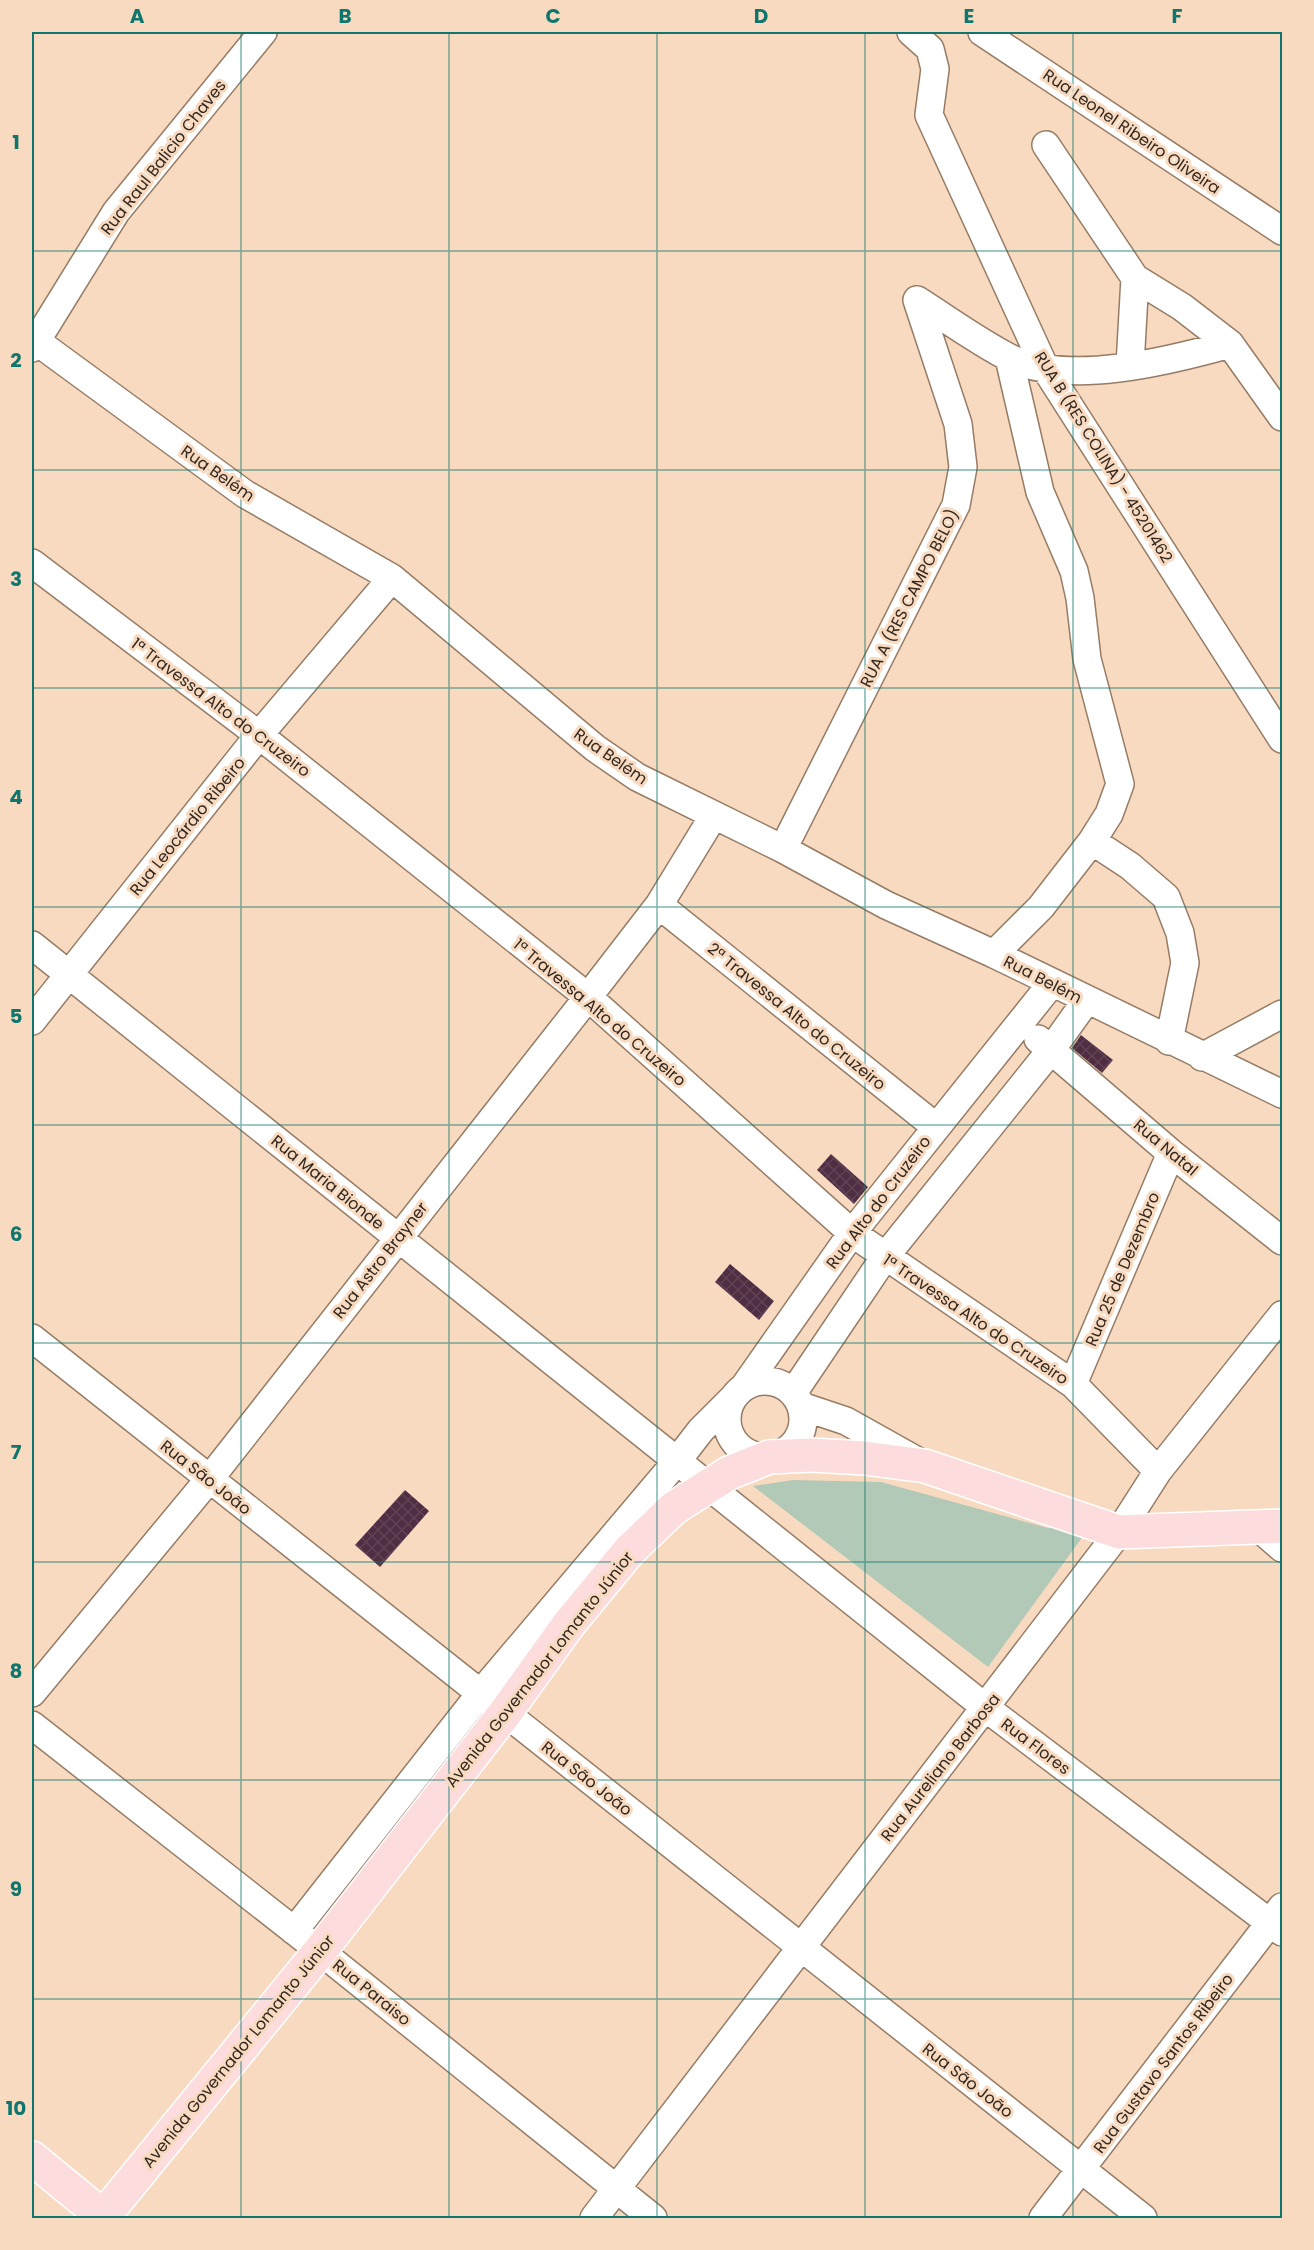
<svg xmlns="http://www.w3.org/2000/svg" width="1314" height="2250" font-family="Poppins,sans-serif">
<defs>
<pattern id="building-cross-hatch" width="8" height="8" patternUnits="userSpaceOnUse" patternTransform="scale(1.5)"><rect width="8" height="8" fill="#4f2d42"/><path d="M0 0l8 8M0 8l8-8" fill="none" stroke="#604354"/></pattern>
</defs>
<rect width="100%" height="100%" fill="#f8dac1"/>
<!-- park -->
<path fill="#b2c9b7" d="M793 1480 881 1482 1048 1528H1089L988 1667 753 1486Z"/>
<!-- building -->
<path fill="url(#building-cross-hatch)" d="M1081 1035 1113 1060 1102 1073 1072 1048Z
M831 1154 868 1187 854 1204 817 1170Z
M730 1264 774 1301 759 1320 715 1282Z
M405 1490 429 1511 380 1567 355 1545Z"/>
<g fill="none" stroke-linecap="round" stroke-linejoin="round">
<!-- minor casing -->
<g stroke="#977c65" stroke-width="30">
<path id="minor" d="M911 32 930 49 935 69 929 115 1045 368 1282 739
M982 32 1282 231
M1046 145 1135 278 1130 365
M1135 278 1182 307 1230 344 1282 417
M917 300C947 319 977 341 1008 357 1067 387 1169 361 1230 344
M32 338 245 494 392 578 595 748 637 777 783 849 886 905 994 954 1282 1094
M32 348 116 212 263 32
M32 563 259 735 588 997 852 1233 1073 1384 1158 1471
M1092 841 1130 866 1166 897 1180 933 1185 963 1169 1041
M783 849 956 505 963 467 958 424 917 300
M659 905 936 1127
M32 945 986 1708 1282 1932
M994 954 1041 907 1092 841 1109 814 1120 784 1087 659 1080 598 1074 571 1040 492 1009 358
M32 1021 259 735 392 578
M1038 1039 1171 1153 1282 1241
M1202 1057 1282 1014
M32 1338 1143 2218
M727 1419a38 38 0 1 1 76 0a38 38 0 1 1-76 0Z
M1073 1384 1171 1153
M744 1387 852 1233 1052 983
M793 1393 884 1258 1051 1050 1086 1001
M801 1406 846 1421 921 1463
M1259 1528 1282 1548
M32 1693 215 1472 588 997 659 905 714 815
M32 1725 320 1951 653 2218
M294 1931 480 1694 677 1461 701 1430 733 1398
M594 2218 1119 1532 1158 1471 1282 1315
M1043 2218 1282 1907"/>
</g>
<!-- major casing -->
<g stroke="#fff" stroke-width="36">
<path id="major" d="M32 2158 105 2218
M103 2217 320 1951 505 1713 569 1624 629 1551 674 1508 729 1473 769 1457 811 1455 864 1458 925 1466 1119 1532 1282 1526"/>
</g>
<!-- minor -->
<use href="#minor" stroke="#fff" stroke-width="27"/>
<!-- major -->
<use href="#major" stroke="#fcdcdd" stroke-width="33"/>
</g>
<!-- grid -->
<path fill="none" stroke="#0f766e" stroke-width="1.5" stroke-opacity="0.55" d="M241 32V2218M449 32V2218M657 32V2218M865 32V2218M1073 32V2218M32 251H1282M32 470H1282M32 688H1282M32 907H1282M32 1125H1282M32 1343H1282M32 1562H1282M32 1780H1282M32 1999H1282"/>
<g text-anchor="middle" stroke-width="6" stroke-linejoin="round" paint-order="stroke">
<!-- street labels -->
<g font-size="16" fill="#32271e" stroke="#f8dac1">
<text transform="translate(1132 131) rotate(34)" y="6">Rua Leonel Ribeiro Oliveira</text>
<text transform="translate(163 157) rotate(-52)" y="6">Rua Raul Balicio Chaves</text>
<text transform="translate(1104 457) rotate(58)" y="6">RUA B (RES COLINA) - 45201462</text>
<text transform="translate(218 473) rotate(35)" y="6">Rua Belém</text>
<text transform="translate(909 598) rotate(-63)" y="6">RUA A (RES CAMPO BELO)</text>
<text transform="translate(221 707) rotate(37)" y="6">1ª Travessa Alto do Cruzeiro</text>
<text transform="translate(611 756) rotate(35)" y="6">Rua Belém</text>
<text transform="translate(187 826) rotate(-51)" y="6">Rua Leocárdio Ribeiro</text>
<text transform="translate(1043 979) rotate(27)" y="6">Rua Belém</text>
<text transform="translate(600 1012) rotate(40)" y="6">1ª Travessa Alto do Cruzeiro</text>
<text transform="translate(797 1016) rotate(39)" y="6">2ª Travessa Alto do Cruzeiro</text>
<text transform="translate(1166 1147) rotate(40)" y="6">Rua Natal</text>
<text transform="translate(328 1182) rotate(39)" y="6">Rua Maria Bionde</text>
<text transform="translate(878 1202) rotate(-53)" y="6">Rua Alto do Cruzeiro</text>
<text transform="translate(380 1260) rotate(-52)" y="6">Rua Astro Brayner</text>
<text transform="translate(1122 1269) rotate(-67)" y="6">Rua 25 de Dezembro</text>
<text transform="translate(976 1319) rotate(34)" y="6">1ª Travessa Alto do Cruzeiro</text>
<text transform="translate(206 1477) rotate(38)" y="6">Rua São João</text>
<text transform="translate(539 1669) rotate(-52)" y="6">Avenida Governador Lomanto Júnior</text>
<text transform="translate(1036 1746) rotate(37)" y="6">Rua Flores</text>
<text transform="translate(940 1767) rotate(-52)" y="6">Rua Aureliano Barbosa</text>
<text transform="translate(587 1778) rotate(38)" y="6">Rua São João</text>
<text transform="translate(372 1992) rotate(39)" y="6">Rua Paraiso</text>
<text transform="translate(238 2051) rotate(-51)" y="6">Avenida Governador Lomanto Júnior</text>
<text transform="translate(1163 2063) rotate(-53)" y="6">Rua Gustavo Santos Ribeiro</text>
<text transform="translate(968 2080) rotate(38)" y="6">Rua São João</text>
</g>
</g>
<!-- border -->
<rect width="1314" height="2250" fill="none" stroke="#f8dac1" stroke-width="66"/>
<rect x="33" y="33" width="1248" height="2184" fill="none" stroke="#0f766e" stroke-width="2"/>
<g font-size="20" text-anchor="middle" font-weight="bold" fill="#0f766e">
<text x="137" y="23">A</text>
<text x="345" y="23">B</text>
<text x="553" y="23">C</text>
<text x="761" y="23">D</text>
<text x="969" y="23">E</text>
<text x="1177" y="23">F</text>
<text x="16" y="149">1</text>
<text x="16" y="367">2</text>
<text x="16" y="586">3</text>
<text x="16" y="804">4</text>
<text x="16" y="1023">5</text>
<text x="16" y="1241">6</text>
<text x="16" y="1459">7</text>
<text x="16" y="1678">8</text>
<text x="16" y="1896">9</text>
<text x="16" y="2115">10</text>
</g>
</svg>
